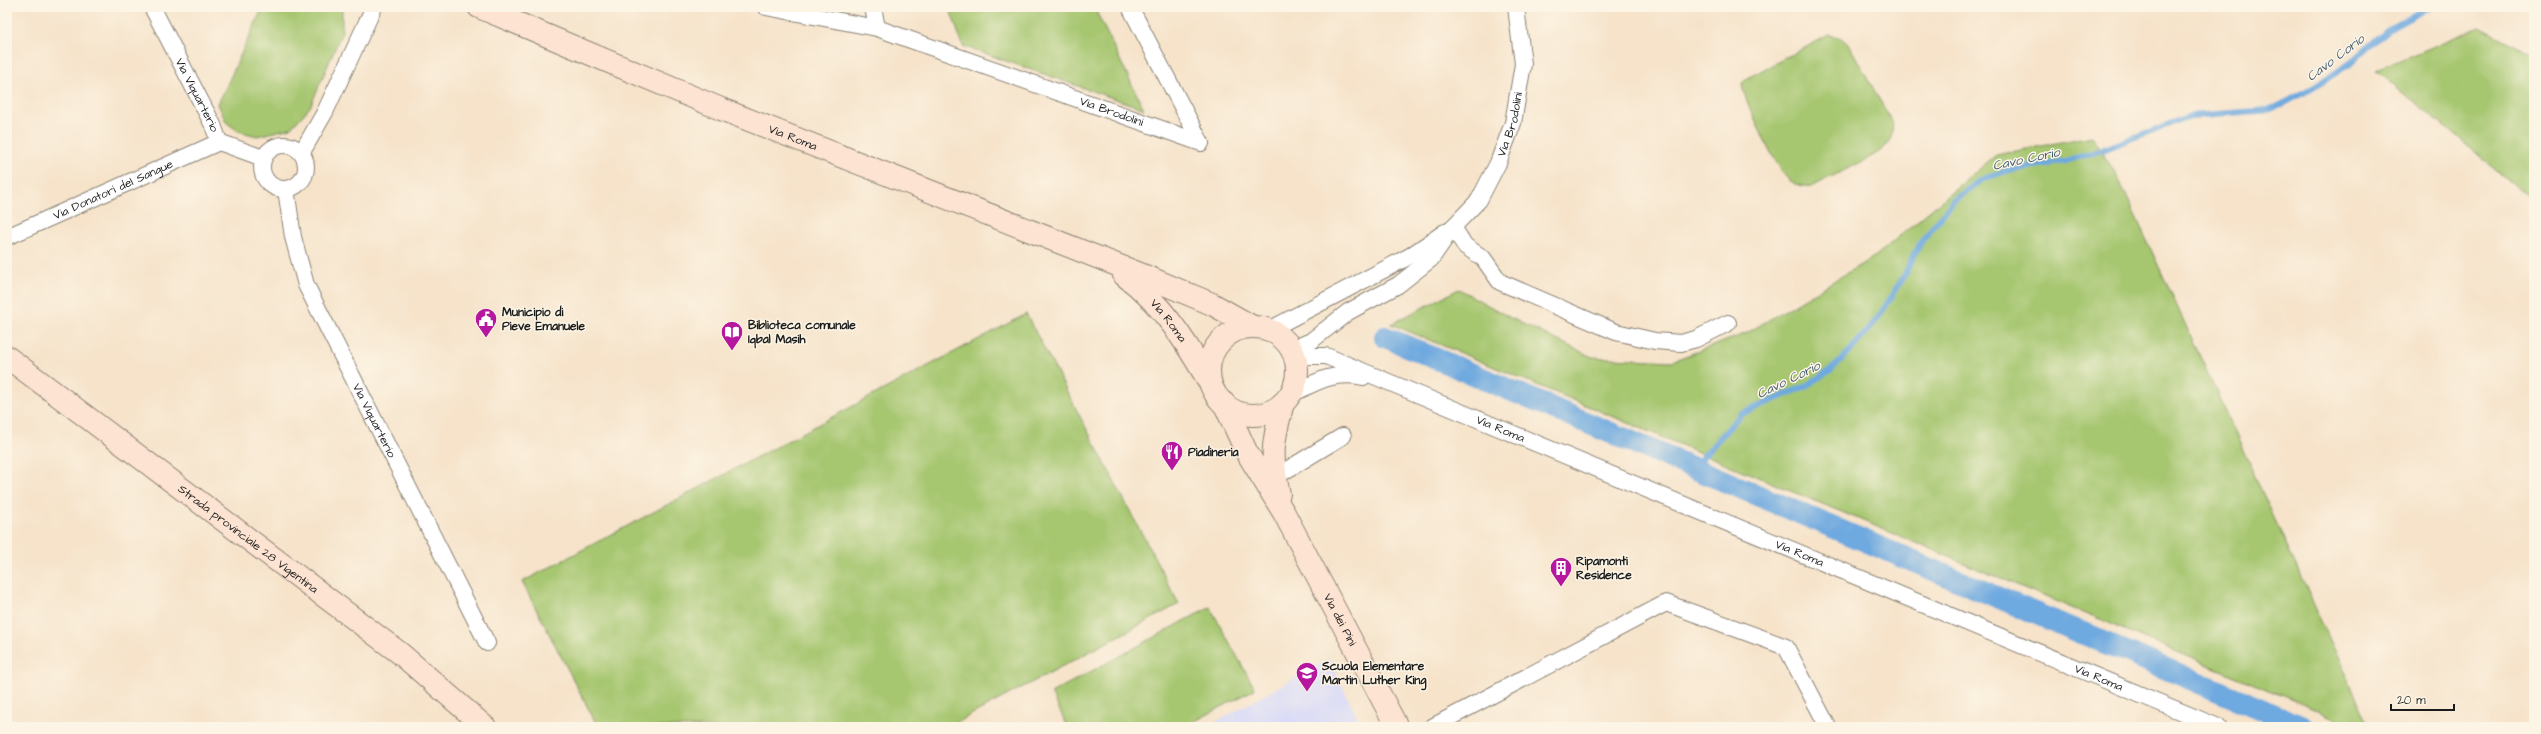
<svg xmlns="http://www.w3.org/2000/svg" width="2541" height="734" font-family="'Architects Daughter',sans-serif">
<rect width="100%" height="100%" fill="#fcf5e5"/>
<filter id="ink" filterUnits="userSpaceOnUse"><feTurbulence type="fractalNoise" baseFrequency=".025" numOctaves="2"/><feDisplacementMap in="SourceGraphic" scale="8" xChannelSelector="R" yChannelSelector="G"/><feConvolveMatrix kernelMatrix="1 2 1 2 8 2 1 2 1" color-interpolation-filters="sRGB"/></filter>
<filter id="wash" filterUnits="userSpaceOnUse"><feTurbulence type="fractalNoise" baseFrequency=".012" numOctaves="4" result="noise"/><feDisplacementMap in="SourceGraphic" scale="16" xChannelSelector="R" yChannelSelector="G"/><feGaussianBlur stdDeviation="0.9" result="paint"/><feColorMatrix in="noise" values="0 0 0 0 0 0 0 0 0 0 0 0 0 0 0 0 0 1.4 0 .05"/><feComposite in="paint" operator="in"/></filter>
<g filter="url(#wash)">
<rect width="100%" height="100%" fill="#f6e3ca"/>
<!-- built -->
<path fill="#d6d8f9" d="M1329 659 1362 727H1207Z"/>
<!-- green -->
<path fill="#a6c66f" stroke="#617146" d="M263 7H342V32L310 107 291 128 257 136 238 131 226 122 218 104Z
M949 7H1094L1144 109 963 46Z
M2479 27 2534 55V201L2376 70Z
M1829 35 1840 37 1849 45 1892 122C1894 132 1891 140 1884 148 1875 157 1827 178 1813 186 1803 187 1794 185 1787 178 1777 169 1741 95 1742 83L1751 76Z
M2092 136 2120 182 2370 727H2357L1391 324 1459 289 1509 317 1592 357 1672 361 1747 333 1877 255 1996 155Z
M1026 314 1179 604 948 727H598L522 582Z
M1210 607 1255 689 1184 727H1068L1051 693Z"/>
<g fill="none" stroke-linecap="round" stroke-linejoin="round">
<!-- stream -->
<path stroke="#6ea9df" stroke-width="6" d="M1693 468 1741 414 1806 386 1831 370 1851 350 1878 318 1900 283 1921 242 1954 200 1981 180 2005 171 2066 161 2099 151 2190 116 2271 110 2313 88 2352 62 2387 30 2430 7"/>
<!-- canal -->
<path stroke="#6ea9df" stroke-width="22" d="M1385 337 2303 727"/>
</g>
</g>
<g filter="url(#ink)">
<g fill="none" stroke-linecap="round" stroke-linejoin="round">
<!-- street casing -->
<g stroke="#898073" stroke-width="18">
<g id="street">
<path id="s1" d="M152 7 213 125 219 142"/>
<path id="s2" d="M766 7 877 28 1201 143 1130 7"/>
<path d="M873 7 877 28"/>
<path d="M219 142 263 158"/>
<circle cx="284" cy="167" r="22"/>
<path d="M302 152 325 112 374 7"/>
<path id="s3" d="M286 189 293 237 306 285 487 643"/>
<path d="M1453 227 1465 246 1483 258 1500 282 1616 332 1655 341 1681 343 1696 339 1728 323"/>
<path id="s4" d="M7 237 219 142"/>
<path d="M1269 330 1410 256 1445 232"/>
<path id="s5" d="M1292 349 1311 341 1348 312 1398 285 1431 259 1453 227 1479 200 1498 163 1513 123 1523 64 1516 7"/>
<path id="s6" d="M1295 356H1326L2218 727"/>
<path d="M1290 395C1316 382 1332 371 1363 377"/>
<path d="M1275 477 1343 436"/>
<path d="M1432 727 1666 603 1786 647 1828 727"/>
</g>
</g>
<!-- secondary casing -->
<g stroke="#898073" stroke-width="24">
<g id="secondary">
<path id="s7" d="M479 7 721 109 1150 278 1212 304 1253 327"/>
<path id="s8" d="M1124 275C1163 304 1187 344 1211 385"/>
<circle cx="1253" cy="371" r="44"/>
<path id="s9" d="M7 357 401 654 485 727"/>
<path id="s10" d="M1224 403 1246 451 1284 513 1397 727"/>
<path d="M1279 494C1270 457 1273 440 1283 403"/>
</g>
</g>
<!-- street -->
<use href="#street" stroke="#fff" stroke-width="16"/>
<!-- secondary -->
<use href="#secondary" stroke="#fde3d1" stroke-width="22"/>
</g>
</g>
<!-- icons -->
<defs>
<g id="civic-pin" transform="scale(1.15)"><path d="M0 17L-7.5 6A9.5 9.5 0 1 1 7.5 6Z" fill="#b5179e" stroke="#fcf5e5"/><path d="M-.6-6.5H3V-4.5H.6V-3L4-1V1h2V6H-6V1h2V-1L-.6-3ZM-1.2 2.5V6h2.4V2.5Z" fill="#fff"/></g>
<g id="library-pin" transform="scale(1.15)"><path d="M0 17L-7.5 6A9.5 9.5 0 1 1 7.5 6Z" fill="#b5179e" stroke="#fcf5e5"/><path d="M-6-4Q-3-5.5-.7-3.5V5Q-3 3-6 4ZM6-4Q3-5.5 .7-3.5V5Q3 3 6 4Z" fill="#fff"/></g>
<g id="restaurant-pin" transform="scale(1.15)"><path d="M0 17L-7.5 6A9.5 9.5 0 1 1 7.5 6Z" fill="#b5179e" stroke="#fcf5e5"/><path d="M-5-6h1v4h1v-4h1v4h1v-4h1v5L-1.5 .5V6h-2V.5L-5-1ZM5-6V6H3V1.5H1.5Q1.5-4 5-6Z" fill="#fff"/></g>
<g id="building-pin" transform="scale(1.15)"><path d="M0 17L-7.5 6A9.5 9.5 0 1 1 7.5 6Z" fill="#b5179e" stroke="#fcf5e5"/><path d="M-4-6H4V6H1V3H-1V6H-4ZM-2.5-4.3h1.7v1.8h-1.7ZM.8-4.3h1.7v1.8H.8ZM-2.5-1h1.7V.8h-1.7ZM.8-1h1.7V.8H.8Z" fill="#fff"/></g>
<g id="school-pin" transform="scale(1.15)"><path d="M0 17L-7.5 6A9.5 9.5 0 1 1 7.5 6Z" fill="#b5179e" stroke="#fcf5e5"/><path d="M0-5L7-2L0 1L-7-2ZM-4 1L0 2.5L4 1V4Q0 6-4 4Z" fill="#fff"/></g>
</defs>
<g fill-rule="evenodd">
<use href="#civic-pin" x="486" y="319"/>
<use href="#library-pin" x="732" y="332"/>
<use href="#restaurant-pin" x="1172" y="452"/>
<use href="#building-pin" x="1561" y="568"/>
<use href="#school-pin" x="1307" y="673"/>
</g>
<g text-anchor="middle" stroke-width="3" stroke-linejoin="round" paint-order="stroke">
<!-- street labels -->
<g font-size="12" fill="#1c1c1c" stroke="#fcf5e5">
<text dy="4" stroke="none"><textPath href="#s1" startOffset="99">Via Viquarterio</textPath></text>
<text dy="4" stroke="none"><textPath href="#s2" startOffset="362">Via Brodolini</textPath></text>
<text dy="4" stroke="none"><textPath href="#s5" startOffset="325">Via Brodolini</textPath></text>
<text dy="4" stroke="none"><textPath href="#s7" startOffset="340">Via Roma</textPath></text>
<text dy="4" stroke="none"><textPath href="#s4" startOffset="116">Via Donatori del Sangue</textPath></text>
<text dy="4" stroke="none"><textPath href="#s8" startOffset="64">Via Roma</textPath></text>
<text dy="4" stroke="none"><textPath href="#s3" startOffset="250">Via Viquarterio</textPath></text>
<text dy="4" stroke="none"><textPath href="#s6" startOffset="220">Via Roma</textPath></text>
<text dy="4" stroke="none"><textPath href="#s9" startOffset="302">Strada provinciale 28 Vigentina</textPath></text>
<text dy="4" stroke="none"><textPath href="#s6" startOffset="544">Via Roma</textPath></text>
<text dy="4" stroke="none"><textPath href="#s10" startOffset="246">Via dei Pini</textPath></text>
<text dy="4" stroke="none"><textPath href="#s6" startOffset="868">Via Roma</textPath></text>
</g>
<!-- poi labels -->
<g font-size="12" font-weight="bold" fill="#1c1c1c" stroke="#fcf5e5" text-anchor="start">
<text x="502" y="316">Municipio di<tspan x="502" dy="14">Pieve Emanuele</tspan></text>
<text x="748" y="329">Biblioteca comunale<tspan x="748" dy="14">Iqbal Masih</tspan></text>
<text x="1188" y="456">Piadineria</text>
<text x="1576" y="565">Ripamonti<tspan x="1576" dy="14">Residence</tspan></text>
<text x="1322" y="670">Scuola Elementare<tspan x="1322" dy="14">Martin Luther King</tspan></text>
</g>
<!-- water labels -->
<g font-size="13" font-style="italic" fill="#415b74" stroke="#fcf5e5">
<text transform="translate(2335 57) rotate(-37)" y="5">Cavo Corio</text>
<text transform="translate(2026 158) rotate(-12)" y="5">Cavo Corio</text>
<text transform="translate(1788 379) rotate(-26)" y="5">Cavo Corio</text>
</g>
</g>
<!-- margin -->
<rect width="2541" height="734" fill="none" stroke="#fcf5e5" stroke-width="24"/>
<!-- scale -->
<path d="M2391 704v6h63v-6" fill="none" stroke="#1c1c1c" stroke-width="2"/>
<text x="2397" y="704" font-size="12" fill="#1c1c1c" stroke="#fcf5e5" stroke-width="3" paint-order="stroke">20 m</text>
</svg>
